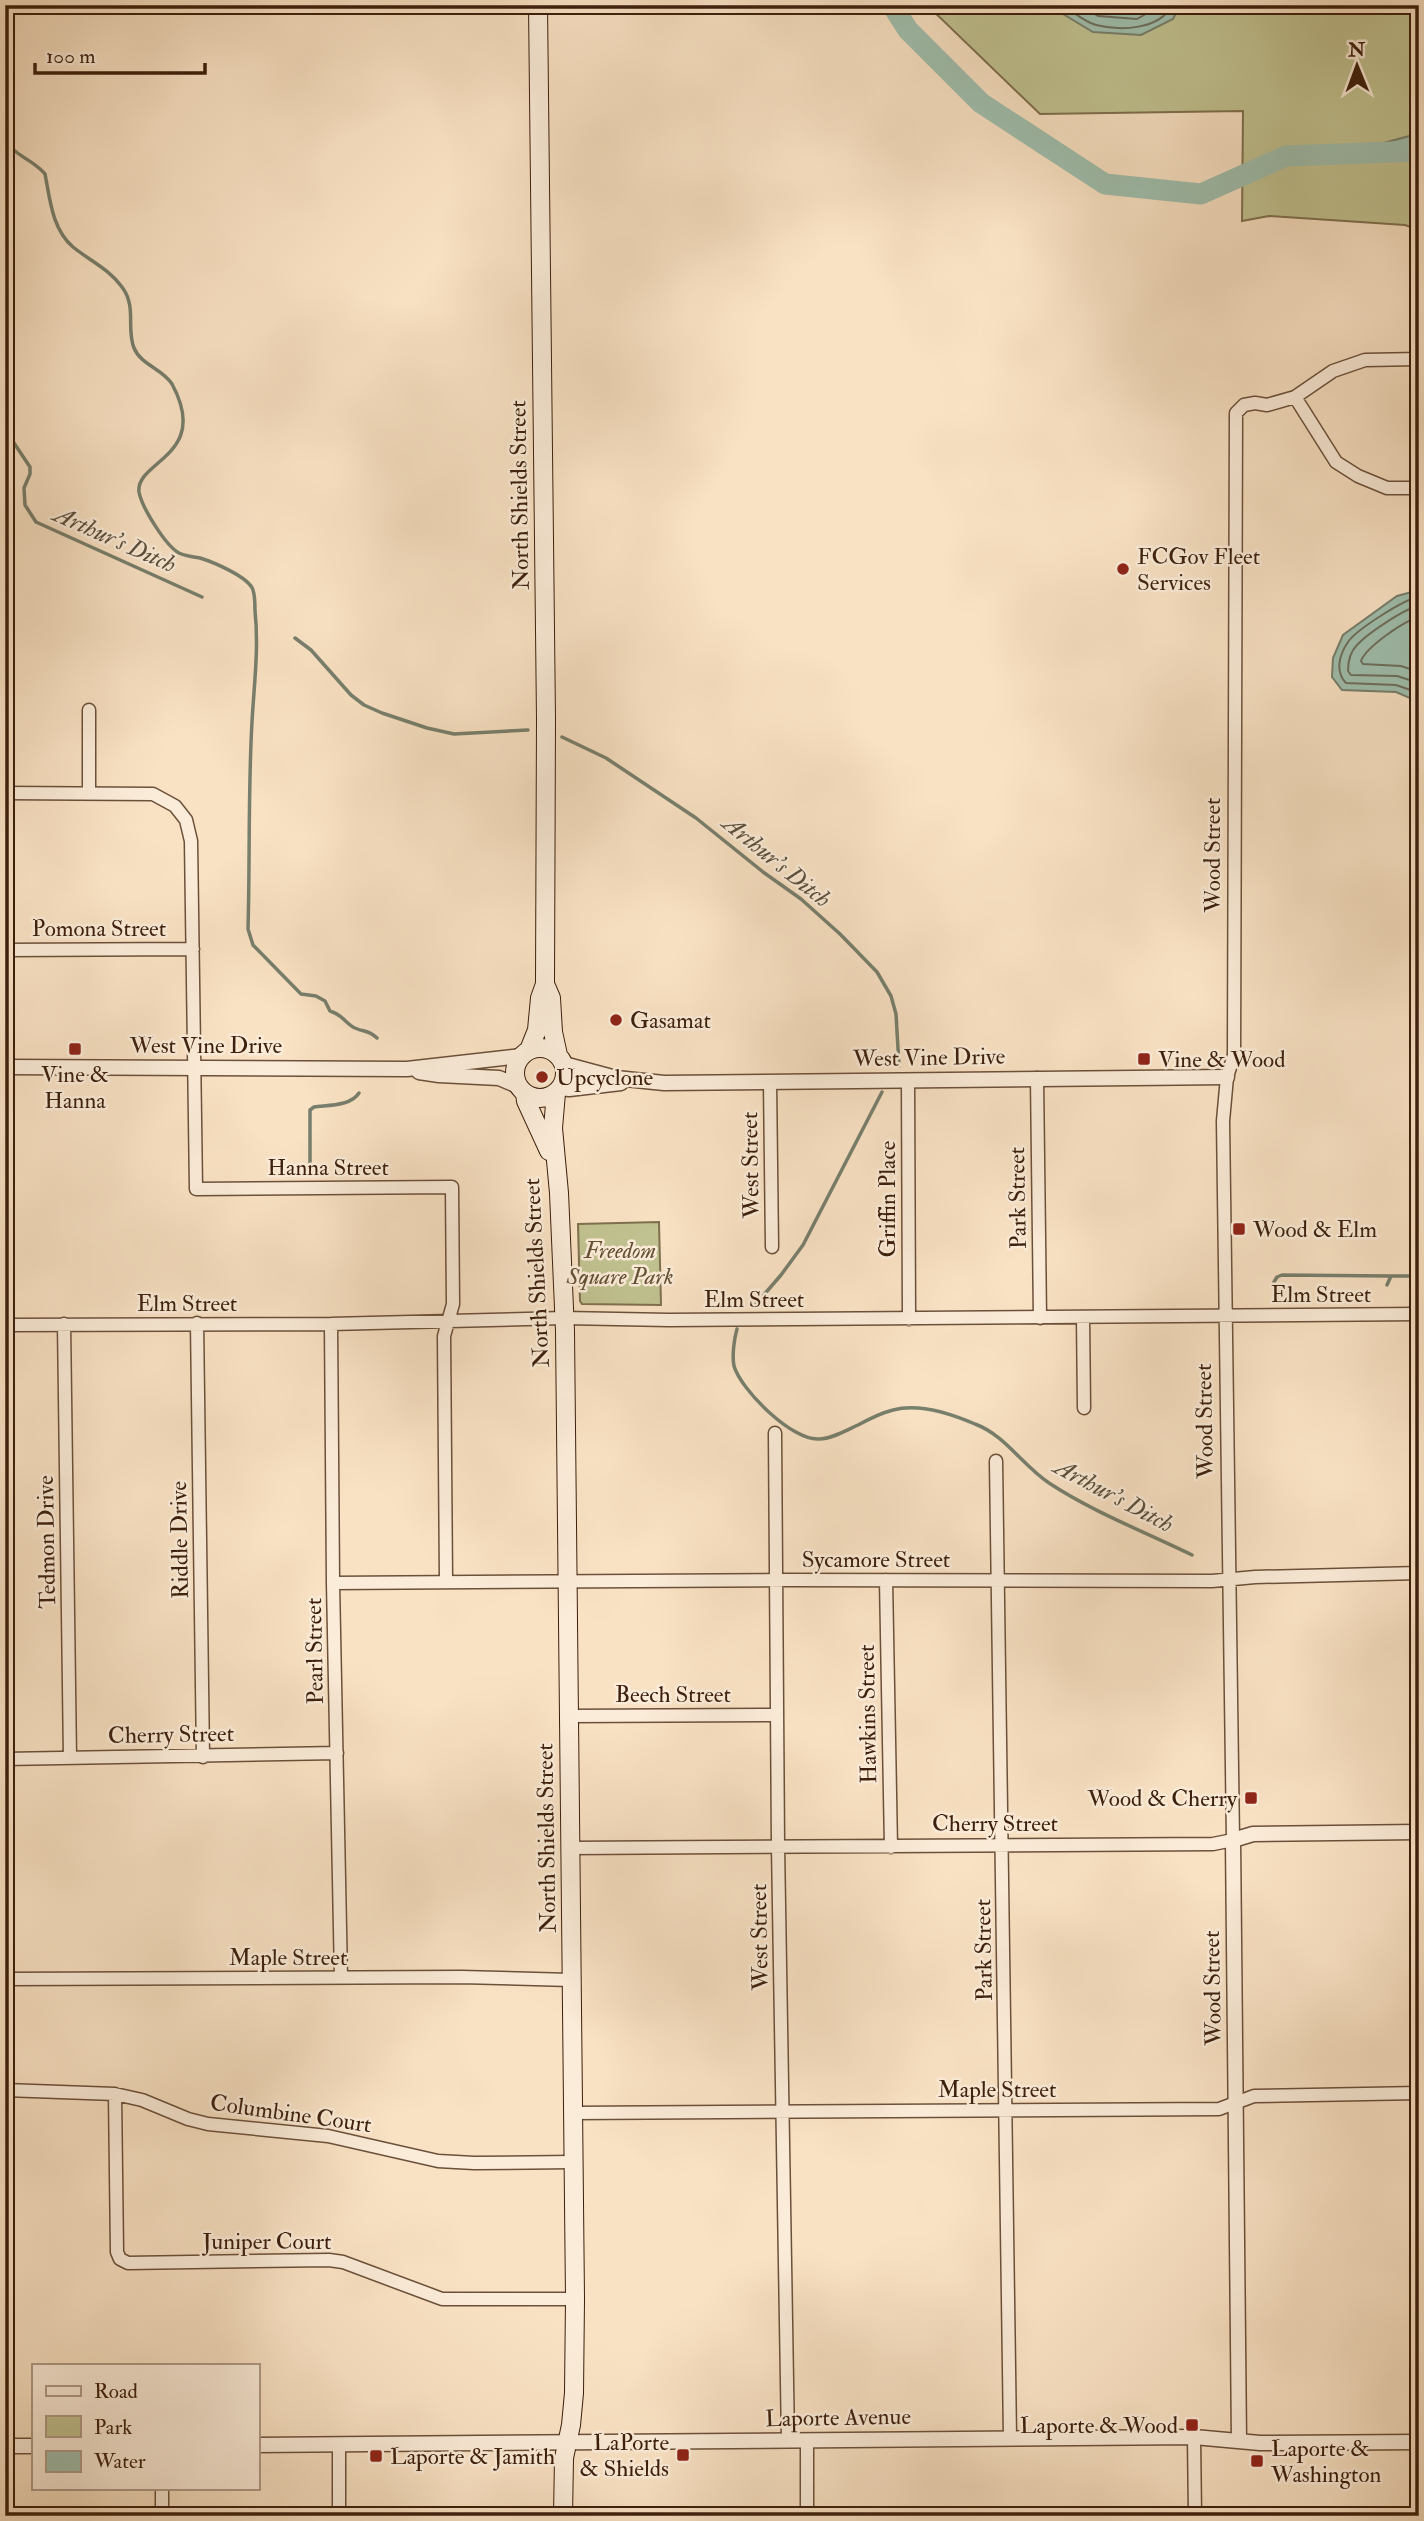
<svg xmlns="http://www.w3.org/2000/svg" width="1424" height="2521" font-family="'IM FELL Double Pica',serif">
<rect width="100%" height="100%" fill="#f9e2c4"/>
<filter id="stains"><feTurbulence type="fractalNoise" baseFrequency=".00286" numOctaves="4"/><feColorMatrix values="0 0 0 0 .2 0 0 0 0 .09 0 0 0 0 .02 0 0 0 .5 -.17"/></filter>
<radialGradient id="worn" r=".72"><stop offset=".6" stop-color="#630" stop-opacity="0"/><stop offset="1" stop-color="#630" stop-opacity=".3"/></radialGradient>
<!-- green -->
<path fill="#c1c291" stroke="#7e704e" stroke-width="2" d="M927 5H1419V230L1405 225 1269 216 1242 221 1243 111 1040 114Z
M659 1222 661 1305 582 1304 580 1301 578 1224Z"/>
<!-- water -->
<path fill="#9fbfae" stroke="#777f6d" stroke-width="2" d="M1048 5H1180L1173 19 1141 35 1093 32Z
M1419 133V156L1350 152 1413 135Z
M1419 590V702L1396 692 1342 690 1332 677 1333 658 1343 635 1397 596Z"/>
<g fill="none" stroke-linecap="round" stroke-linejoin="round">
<!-- shore -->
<path stroke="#6e6f5d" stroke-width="2" d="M1062 5C1072 11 1085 22 1096 25 1120 31 1160 30 1172 5
M1079 5 1098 16 1137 19 1162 5
M1419 597C1404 599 1356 630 1348 642 1339 655 1335 672 1346 683L1396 685 1419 693
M1419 606C1405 608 1367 634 1357 645 1350 652 1348 662 1348 671L1351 675 1397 676 1419 683
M1419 617C1404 621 1366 647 1361 661L1363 664 1401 666 1419 672"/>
<!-- stream -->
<path stroke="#777f6d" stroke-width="3.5" d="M5 139C14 156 34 160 45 174 50 199 52 229 73 247 89 260 109 269 122 287 137 307 126 328 134 348 141 365 163 369 172 384 211 456 135 461 139 492 142 508 166 546 179 553 185 556 194 557 200 558 213 562 249 577 253 590 255 596 255 605 255 611 259 648 254 685 252 722 248 791 250 860 248 929L253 945 301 994 316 996 325 1001 330 1011C342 1014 346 1024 355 1028 366 1033 367 1029 377 1038
M5 424 12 440 30 467V474L24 488 25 505 36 522 202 597
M295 638 311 650 351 695 364 705 382 713 427 728 454 734 528 730
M562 737 606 758 696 818 763 872 801 899 840 934 877 972 891 996 896 1014 899 1066
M310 1173V1110L314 1107C328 1105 351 1106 359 1093
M1274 1282 1277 1277 1282 1275 1390 1276
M1387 1285 1391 1276H1419
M756 1304 781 1275 803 1245 882 1092
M737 1329C734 1339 732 1356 734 1366 741 1390 792 1441 819 1439 832 1439 847 1430 858 1425 869 1419 881 1413 893 1410 918 1403 952 1414 975 1424 1005 1435 1023 1466 1049 1483 1093 1512 1145 1532 1192 1555"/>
<!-- river -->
<path stroke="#9fbfae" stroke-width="21" d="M892 5 908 30 981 103 1105 184 1201 194 1286 156 1419 151"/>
<!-- minor casing -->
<g stroke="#6b503a" stroke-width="15">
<path id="minor" d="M1295 397 1336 462 1358 476 1387 488H1419
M5 793 153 794 175 806 186 820 191 841 196 1189 452 1187 453 1304 444 1336 446 1581
M89 793V710
M5 950 193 949
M1037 1078 1040 1318
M908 1080 909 1319
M770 1082 772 1247
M1083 1317 1084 1408
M197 1323 203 1757
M64 1324 70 1758
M331 1324 333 1583 341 1978
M5 1325 331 1324 564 1318 669 1320 1419 1314
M775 1433 778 1846 788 2441
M996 1461 1010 2438
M886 1580 891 1847
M333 1583 789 1580 1212 1581 1255 1577 1419 1573
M569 1716 777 1715
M5 1759 337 1753
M570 1848 1213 1844 1233 1840 1223 1121 1227 1077 1234 1055 1236 413 1244 405 1255 403 1267 405 1295 397 1333 371 1365 360 1419 359
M5 1979 461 1977 571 1980
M5 2090 115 2094 142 2100 188 2119 208 2124 328 2136 438 2161 474 2163 573 2162
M115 2094 117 2252 120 2259 128 2263 329 2260 343 2262 442 2299H575
M573 2113 1219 2109 1254 2096 1419 2093
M1194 2437 1195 2516
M339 2444V2516
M162 2516V2488
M807 2516V2441"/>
</g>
<!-- tertiary casing -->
<g stroke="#6b503a" stroke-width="17">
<path id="tertiary" d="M564 1064 616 1078 664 1083 1227 1077
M5 1067 407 1069 521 1056
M419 1072 439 1075 499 1078 518 1086
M561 1088 569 1089 621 1083
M1239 2441 1233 1840 1253 1834 1419 1832
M257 2445 1194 2437 1260 2443 1419 2442
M5 2446H33"/>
</g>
<!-- secondary casing -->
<g stroke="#3c1f0c" stroke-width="20">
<path id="secondary" d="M545 984 551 998 553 1032 558 1055
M515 1073a25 25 0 1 1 50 0a25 25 0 1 1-50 0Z
M529 1050 537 1030 540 998 545 984 546 719 538 5
M525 1093 526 1101 549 1151
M556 1093 553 1128 559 1193 565 1331 575 2299 574 2393 571 2425 564 2458 563 2516"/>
</g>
<!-- minor -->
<use href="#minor" stroke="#fbecd9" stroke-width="12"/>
<!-- tertiary -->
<use href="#tertiary" stroke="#fbecd9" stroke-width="14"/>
<!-- secondary -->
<use href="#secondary" stroke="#fbecd9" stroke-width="18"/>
</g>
<!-- markers -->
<g fill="#8f2418" stroke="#fbecd9" stroke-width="2.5">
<circle cx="1123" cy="569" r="7"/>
<circle cx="616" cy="1020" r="7"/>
<rect x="68" y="1042" width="14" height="14" rx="3.5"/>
<rect x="1137" y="1052" width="14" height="14" rx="3.5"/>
<circle cx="542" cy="1077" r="7"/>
<rect x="1232" y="1222" width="14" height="14" rx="3.5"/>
<rect x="1244" y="1791" width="14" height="14" rx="3.5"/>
<rect x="1185" y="2418" width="14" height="14" rx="3.5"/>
<rect x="676" y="2448" width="14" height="14" rx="3.5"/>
<rect x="369" y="2449" width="14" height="14" rx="3.5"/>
<rect x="1250" y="2454" width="14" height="14" rx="3.5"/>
</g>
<g text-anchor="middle" stroke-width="5" stroke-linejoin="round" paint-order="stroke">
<!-- street labels -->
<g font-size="23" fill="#3c1f0c" stroke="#fbecd9">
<text transform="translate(519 495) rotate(-91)" y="8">North Shields Street</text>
<text transform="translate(1212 855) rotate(-90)" y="8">Wood Street</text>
<text x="99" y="936">Pomona Street</text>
<text x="206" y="1053">West Vine Drive</text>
<text transform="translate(929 1057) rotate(-1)" y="8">West Vine Drive</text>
<text transform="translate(750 1165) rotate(-91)" y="8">West Street</text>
<text x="328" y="1175">Hanna Street</text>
<text transform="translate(1017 1198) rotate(-91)" y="8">Park Street</text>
<text transform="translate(887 1199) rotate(-90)" y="8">Griffin Place</text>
<text transform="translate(536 1273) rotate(-93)" y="8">North Shields Street</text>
<text x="1321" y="1302">Elm Street</text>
<text x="754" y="1307">Elm Street</text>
<text x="187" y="1311">Elm Street</text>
<text transform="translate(1204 1421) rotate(-91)" y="8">Wood Street</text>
<text transform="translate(179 1540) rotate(-91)" y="8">Riddle Drive</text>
<text transform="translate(46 1542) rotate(-91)" y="8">Tedmon Drive</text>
<text x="876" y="1567">Sycamore Street</text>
<text transform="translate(314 1651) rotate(-91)" y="8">Pearl Street</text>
<text x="673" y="1702">Beech Street</text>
<text transform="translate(867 1714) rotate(-91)" y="8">Hawkins Street</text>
<text transform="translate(171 1734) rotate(-1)" y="8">Cherry Street</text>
<text x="995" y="1831">Cherry Street</text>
<text transform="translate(546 1838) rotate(-91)" y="8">North Shields Street</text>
<text transform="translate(759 1937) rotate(-91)" y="8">West Street</text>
<text transform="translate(983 1950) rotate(-91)" y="8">Park Street</text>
<text x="288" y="1965">Maple Street</text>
<text transform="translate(1212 1988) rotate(-91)" y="8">Wood Street</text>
<text x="997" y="2097">Maple Street</text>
<text transform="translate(291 2113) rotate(8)" y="8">Columbine Court</text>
<text x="267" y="2249">Juniper Court</text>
<text transform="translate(838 2417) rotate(-1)" y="8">Laporte Avenue</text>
</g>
<!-- poi labels -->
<g font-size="23" fill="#3c1f0c" stroke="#fbecd9" text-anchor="start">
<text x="1137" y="564">FCGov Fleet<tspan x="1137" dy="26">Services</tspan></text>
<text x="630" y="1028">Gasamat</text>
<text x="1158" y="1067">Vine &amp; Wood</text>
<text x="75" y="1082" text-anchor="middle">Vine &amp;<tspan x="75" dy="26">Hanna</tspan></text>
<text x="556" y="1085">Upcyclone</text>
<text x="1253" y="1237">Wood &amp; Elm</text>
<text x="1237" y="1806" text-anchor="end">Wood &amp; Cherry</text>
<text x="1178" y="2433" text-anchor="end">Laporte &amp; Wood</text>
<text x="669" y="2450" text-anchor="end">LaPorte<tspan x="669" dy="26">&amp; Shields</tspan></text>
<text x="1271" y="2456">Laporte &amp;<tspan x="1271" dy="26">Washington</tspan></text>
<text x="390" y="2464">Laporte &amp; Jamith</text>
</g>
<!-- park labels -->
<g font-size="23" font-style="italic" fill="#645034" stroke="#fbecd9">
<text x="620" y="1258">Freedom<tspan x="620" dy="26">Square Park</tspan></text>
</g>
<!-- water labels -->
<g font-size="24" font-style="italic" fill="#5a4f3d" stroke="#fbecd9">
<text transform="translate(115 539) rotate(24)" y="8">Arthur's Ditch</text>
<text transform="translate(777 861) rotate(39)" y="8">Arthur's Ditch</text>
<text transform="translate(1114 1495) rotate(28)" y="8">Arthur's Ditch</text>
</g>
</g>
<!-- margin -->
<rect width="1424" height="2521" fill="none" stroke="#f9e2c4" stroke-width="28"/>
<rect x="7" y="7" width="1410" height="2507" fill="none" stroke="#3c1f0c" stroke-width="3.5"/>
<rect x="14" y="14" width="1396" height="2493" fill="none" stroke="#3c1f0c" stroke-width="2"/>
<!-- legend -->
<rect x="32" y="2364" width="228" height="126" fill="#fbecd9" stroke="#af9a87" stroke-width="2"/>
<rect x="46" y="2386" width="35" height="10" fill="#fbecd9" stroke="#af9a87" stroke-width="2"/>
<text x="94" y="2398" font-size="21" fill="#3c1f0c">Road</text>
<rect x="46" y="2416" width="35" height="21" fill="#c1c291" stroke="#af9a87" stroke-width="2"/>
<text x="94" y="2434" font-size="21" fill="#3c1f0c">Park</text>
<rect x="46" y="2451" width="35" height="21" fill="#9fbfae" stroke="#af9a87" stroke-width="2"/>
<text x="94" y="2468" font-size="21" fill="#3c1f0c">Water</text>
<!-- north arrow -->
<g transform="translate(1357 66) rotate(359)" stroke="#fbecd9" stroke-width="5" paint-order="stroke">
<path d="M0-5L12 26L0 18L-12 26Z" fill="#3c1f0c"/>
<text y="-10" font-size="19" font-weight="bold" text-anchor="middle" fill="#3c1f0c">N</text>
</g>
<!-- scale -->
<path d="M35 63v10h170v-10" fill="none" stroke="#3c1f0c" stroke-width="3.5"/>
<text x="46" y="63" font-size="21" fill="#3c1f0c" stroke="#fbecd9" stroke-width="5" paint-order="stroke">100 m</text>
<rect width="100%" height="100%" filter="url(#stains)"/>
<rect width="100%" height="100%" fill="url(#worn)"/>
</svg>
